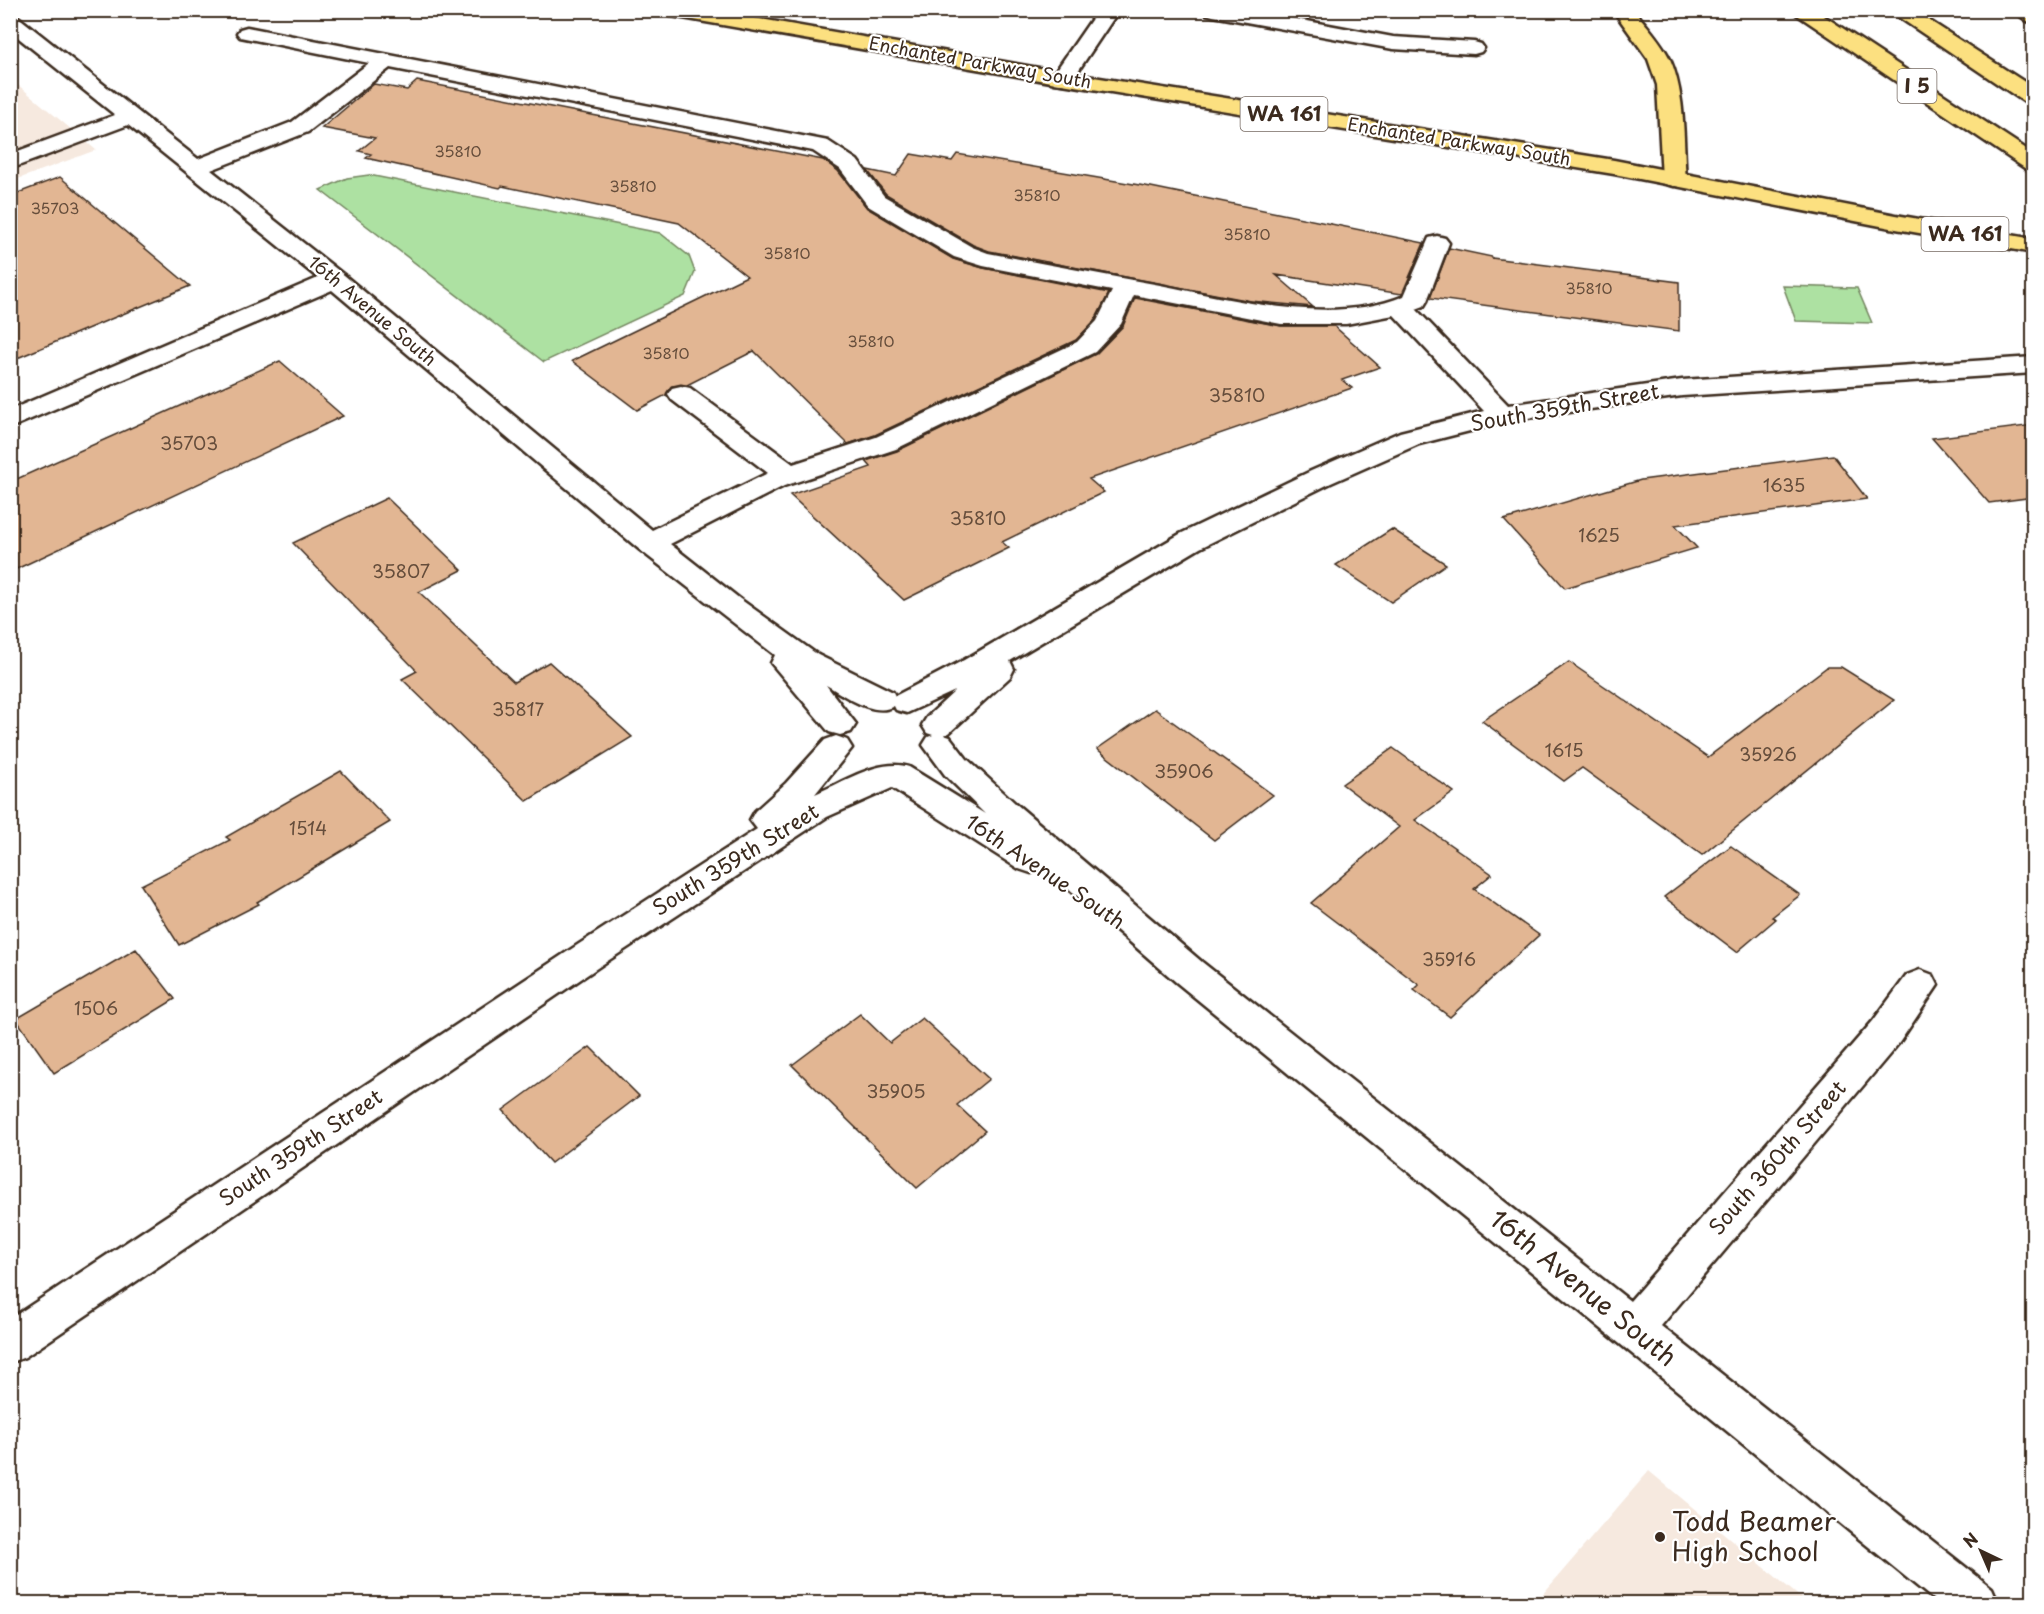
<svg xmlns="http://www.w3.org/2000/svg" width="2044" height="1614" font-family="'Playpen Sans',sans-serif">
<rect width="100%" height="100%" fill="#fff"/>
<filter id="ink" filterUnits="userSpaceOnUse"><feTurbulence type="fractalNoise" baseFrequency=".0167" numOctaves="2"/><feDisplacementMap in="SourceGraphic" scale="12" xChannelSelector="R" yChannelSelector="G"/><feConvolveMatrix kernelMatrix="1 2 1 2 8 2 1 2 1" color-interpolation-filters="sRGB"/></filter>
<g filter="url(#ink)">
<!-- built -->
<path fill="#f6e9df" d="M11 79 96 150 10 182Z
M1649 1471 1807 1603H1535Z"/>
<!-- green -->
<path fill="#ade1a2" stroke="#748660" stroke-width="1.5" d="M369 175 660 233 689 256 695 272 685 296 544 362 320 190 347 178Z
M1783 286 1857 288 1872 323 1796 321Z"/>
<!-- building -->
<path fill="#e2b693" stroke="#3b2a1e" stroke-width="1.5" d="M417 81 823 160 838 171 867 208 953 259 983 268 1109 293 1095 320 1076 340 875 435 848 444 754 351 687 385 672 386 666 395 637 410 572 361 747 276 679 223 502 186 500 188 366 158 371 154 359 151 375 138 322 128 374 84 407 90Z
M911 154 952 161 957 154 1151 187 1424 243 1402 294 1276 275 1313 307 1251 301 989 251 973 245 886 194 867 170 896 176Z
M60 177 190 286 10 361V196Z
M1449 248 1492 257V258L1679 282V331L1430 298Z
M1135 298 1281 326H1334L1380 367 1342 380 1352 388 1089 479 1104 492 1002 542 1009 548 904 600 790 495 871 467 866 461 897 451 1096 354 1123 326Z
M280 361 343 416 10 572V482Z
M2034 425V497L1989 503 1932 438Z
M1833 455 1867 499 1675 525 1697 548 1565 588 1504 520 1641 480Z
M387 498 462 570 419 592 514 682 549 662 632 737 527 801 402 679 417 671 293 543Z
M1392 529 1446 564 1391 602 1336 565Z
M1569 662 1708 757 1827 667H1841L1894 700 1702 855 1582 768 1564 781 1482 721Z
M1155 709 1273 795 1214 840 1097 749Z
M1393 748 1454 792 1415 820 1492 874 1474 889 1539 935 1450 1017 1414 990 1419 985 1311 903 1399 827 1342 784Z
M341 771 390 822 257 902 259 904 179 945 141 885 230 840 226 837Z
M1731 846 1800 895 1772 917 1776 919 1737 952 1664 897Z
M136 949 175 999 54 1073 16 1019Z
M860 1014 890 1043 922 1018 989 1079 957 1105 985 1131 917 1188 792 1065Z
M590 1047 639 1096 551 1163 503 1110Z"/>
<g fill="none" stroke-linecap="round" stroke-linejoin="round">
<!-- minor casing -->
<g stroke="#3b2a1e" stroke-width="5">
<path id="minor" d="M1098 10H1119L1070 83 1062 84 1054 83 1051 78Z
M1203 10H1249L1393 37 1474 42 1481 44 1484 48 1481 52 1474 54 1393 49 1213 16 1206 14Z
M10 14 17 16 198 159 292 122 369 63 240 37 237 33 240 29 247 27 828 141 857 160 884 196 972 247 988 253C1046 264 1103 275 1160 285 1235 300 1331 326 1404 296L1429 238 1437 236 1445 238 1449 243 1427 301 1424 306 1416 309 1508 405 1682 380 2034 357V373L1682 396 1513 420 1419 444 1331 483 1200 548 1010 661 1014 669 1010 677 949 733 944 735 950 737 967 759 1015 803 1202 962 1630 1301 1873 1021 1907 975 1920 970 1933 975 1938 985 1899 1043 1661 1326 1992 1588 1999 1604H1939L1176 982 1044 867 1031 873 1019 869 892 788 827 817 603 964 25 1357 10 1363V1319L579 944 757 829 750 820 755 811 786 783 825 740 836 736 847 740 852 748 815 794C844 782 879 758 909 767L985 814 945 775 923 745 928 737 933 735 927 733 922 725 927 717 955 691 907 713 896 710 894 706C874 718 844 695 826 685L856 724 851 732 840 735 829 732 771 663 775 655 640 550 332 290 10 428V410L318 278 128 125 10 169V154L115 115 10 31ZM390 68 813 151 840 169 868 206 954 257 983 266 1112 291 1097 321 1077 342 876 437 793 464 690 388 681 386 672 388 668 394 672 400 768 473 652 530 344 275 211 170 308 132ZM1134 295 1281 324H1346L1394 315 1484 411 1400 432 1311 471 1180 534 964 660 895 696 893 692 818 655 740 599 670 544 784 486 896 449 1095 352 1121 324Z"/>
</g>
<!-- major casing -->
<g stroke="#3b2a1e" stroke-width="5">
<path id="major" d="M661 10H709L1062 72 1614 160 1896 215 2034 239V253L1896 229 1614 174 1062 84 671 16 664 14Z"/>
</g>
<!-- highway casing -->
<g stroke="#3b2a1e" stroke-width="5">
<path id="highway" d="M1613 10H1634C1647 26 1661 41 1670 59 1686 95 1683 141 1686 179L1682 184 1674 186 1666 184 1662 179 1657 85 1648 59Z
M1790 10H1815L2034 154V171L2026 169Z
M1888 10H1913L2034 88V104L2026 103Z
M2012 10H2034V23L2027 21Z"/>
</g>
<!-- minor -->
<use href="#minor" fill="#fff" fill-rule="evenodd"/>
<!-- major -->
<use href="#major" fill="#fce080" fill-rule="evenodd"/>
<!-- highway -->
<use href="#highway" fill="#fce080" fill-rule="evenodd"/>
</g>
</g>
<!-- markers -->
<circle fill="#3b2a1e" stroke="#fff" stroke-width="2" cx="1660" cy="1537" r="6"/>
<g text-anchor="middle" stroke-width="4.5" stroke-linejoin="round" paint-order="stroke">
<!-- far-number labels -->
<g font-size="15" fill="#654d3b">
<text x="458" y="157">35810</text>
<text x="633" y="192">35810</text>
<text x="1037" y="201">35810</text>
<text x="55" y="214">35703</text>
<text x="1247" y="240">35810</text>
<text x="787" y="259">35810</text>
<text x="1589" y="294">35810</text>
<text x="871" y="347">35810</text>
<text x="666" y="359">35810</text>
</g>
<!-- far-street labels -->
<g font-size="18" fill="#3b2a1e" stroke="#fff">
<text transform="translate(980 63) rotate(10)" y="6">Enchanted Parkway South</text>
<text transform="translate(1459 142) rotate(9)" y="6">Enchanted Parkway South</text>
<text transform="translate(372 311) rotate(40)" y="6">16th Avenue South</text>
</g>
<!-- number labels -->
<g font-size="18" fill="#654d3b">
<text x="1237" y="402">35810</text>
<text x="189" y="450">35703</text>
<text x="1784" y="492">1635</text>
<text x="978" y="525">35810</text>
<text x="1599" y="542">1625</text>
<text x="401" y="578">35807</text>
<text x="518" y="716">35817</text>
<text x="1564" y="757">1615</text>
<text x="1768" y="761">35926</text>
<text x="1184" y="778">35906</text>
<text x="308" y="835">1514</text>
<text x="1449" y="966">35916</text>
<text x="96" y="1015">1506</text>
<text x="896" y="1098">35905</text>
</g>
<!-- shield labels -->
<g fill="#fff" stroke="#766a62" stroke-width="1.5">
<rect x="1897.5" y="69" width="39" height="34" rx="4.5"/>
<rect x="1240.5" y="97" width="87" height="34" rx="4.5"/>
<rect x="1921.5" y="217" width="87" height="34" rx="4.5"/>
</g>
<g font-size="20" font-weight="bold" fill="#3b2a1e">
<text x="1917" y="93">I 5</text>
<text x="1284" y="121">WA 161</text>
<text x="1965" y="241">WA 161</text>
</g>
<!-- street labels -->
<g font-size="21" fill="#3b2a1e" stroke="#fff">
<text transform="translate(1565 408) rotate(-10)" y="7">South 359th Street</text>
<text transform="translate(736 860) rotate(-32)" y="7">South 359th Street</text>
<text transform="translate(1045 872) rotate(34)" y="7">16th Avenue South</text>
<text transform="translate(301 1148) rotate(-34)" y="7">South 359th Street</text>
<text transform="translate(1778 1158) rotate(-49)" y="7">South 360th Street</text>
</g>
<!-- near-street labels -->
<g font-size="26" fill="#3b2a1e" stroke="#fff">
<text transform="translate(1583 1288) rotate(39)" y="9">16th Avenue South</text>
</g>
<!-- near-poi labels -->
<g font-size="26" fill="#3b2a1e" stroke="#fff" text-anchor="start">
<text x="1672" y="1531">Todd Beamer<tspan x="1672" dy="30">High School</tspan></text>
</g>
</g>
<!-- margin -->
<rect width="2044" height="1614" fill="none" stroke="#fff" stroke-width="36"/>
<rect x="18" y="18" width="2008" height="1578" fill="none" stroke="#3b2a1e" stroke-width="2" filter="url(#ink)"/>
<!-- north arrow -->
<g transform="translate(1981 1551) rotate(316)" stroke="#ffffff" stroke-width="4.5" paint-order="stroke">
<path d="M0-4.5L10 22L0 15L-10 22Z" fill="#3b2a1e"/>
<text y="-9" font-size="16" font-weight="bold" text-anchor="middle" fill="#3b2a1e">N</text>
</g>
</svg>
